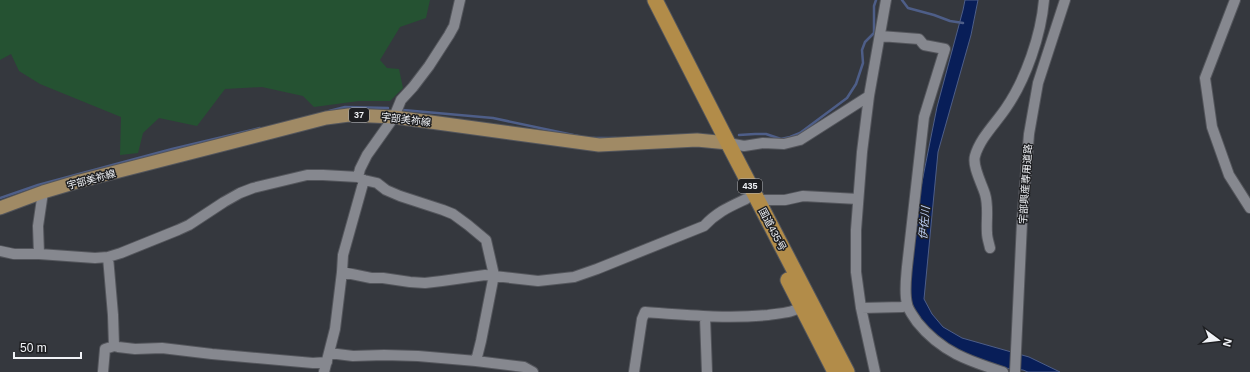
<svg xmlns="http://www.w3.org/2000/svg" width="1250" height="372" font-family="Helvetica,'Noto Sans JP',sans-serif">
<rect width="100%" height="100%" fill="#35383e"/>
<!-- green -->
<path fill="#255232" d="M0 0H430L426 18 400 27 380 60 387 68 399 69 403 88 390 101H359L314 107 303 96 262 87 225 89 197 126 159 118 143 133 138 153 120 155 121 117 40 84 19 71 11 54 0 60Z"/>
<!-- water -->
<path fill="#081e58" stroke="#4e5e88" d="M965 0H978L971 35 938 152 924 299 932 314 943 327 962 338 1029 357 1060 372H1028L1023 370 1005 368 968 356 949 346 925 326 915 311 910 298V284L917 207 937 107 963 10Z"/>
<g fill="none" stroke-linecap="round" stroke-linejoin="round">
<!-- stream -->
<path stroke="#4e5e88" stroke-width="2.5" d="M902 0 908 8 934 15 950 21 963 23
M403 110 493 118 578 136
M329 111 345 107 388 108
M739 135 755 134H766L781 139 790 137 800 133 847 98 856 84 863 63 862 50 865 42 874 33V6L876 0
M593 138H616
M0 198 38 185 172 149 260 128"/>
<!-- minor casing -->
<g stroke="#54565c" stroke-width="12">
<path id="minor" d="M1235 0 1205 78 1212 127 1229 175 1250 208
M880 36 919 39 924 45 945 49 924 117 907 267C906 279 904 292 907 304 908 310 914 317 917 322 941 352 969 361 1003 372
M728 143 744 146 763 143 784 144 800 140 869 96
M358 177 360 169 367 155 394 117 401 100 413 87 429 66 449 35 454 26 460 0
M758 200H785L803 196 858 199
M990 248C989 243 987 238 987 233 986 220 989 207 985 194 982 184 972 166 975 156 980 138 996 123 1006 108 1026 79 1041 35 1044 0
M0 251 14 254H39L95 258 108 257 121 253 178 230 189 225 224 202 240 193 253 188 307 175H323L358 177 364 180 377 183 386 190 400 196 443 210 453 214 468 225 486 240 494 275 481 341 476 361
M39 254 38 226 43 192
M108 257 113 315 114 346 118 347 135 349 162 348 212 354 313 363 327 362
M342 272 371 278H383L410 282 425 283 442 281 485 275 538 281 574 277 597 269 704 226C717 212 729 207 746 199
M861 308 902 307 907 305
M705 317 707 372
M329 353 353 356 384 355 418 356 476 361 524 367 533 372
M103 372 105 349 114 346
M324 372 335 329 342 272 343 255 364 180
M634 372 642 319 645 312C686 315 727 319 768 315 782 313 793 313 806 305
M875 372 861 308 856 272V230L862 152 869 96 886 0
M1015 372 1022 222 1029 134 1038 83 1065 0"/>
</g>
<!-- major casing -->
<g stroke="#54565c" stroke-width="15">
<path id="major" d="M0 208 43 192 80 181 326 118 349 115 394 117 599 145 697 140 728 143"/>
</g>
<!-- highway casing -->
<g stroke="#54565c" stroke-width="17">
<path id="highway" d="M655 0 728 143 847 372
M788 280 835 372"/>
</g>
<!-- minor -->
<use href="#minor" stroke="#86888f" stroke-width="10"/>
<!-- major -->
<use href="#major" stroke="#a08a65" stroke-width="13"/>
<!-- highway -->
<use href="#highway" stroke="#b28c49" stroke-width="15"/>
</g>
<g text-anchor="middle" stroke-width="3" stroke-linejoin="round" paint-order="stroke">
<!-- shield labels -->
<g fill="#1e1f22" stroke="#b2b3b7" stroke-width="1">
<rect x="349" y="108" width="20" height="14" rx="3"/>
<rect x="738" y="179" width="24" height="14" rx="3"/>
</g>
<g font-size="9" font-weight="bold" fill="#f1f3f7">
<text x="359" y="118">37</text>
<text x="750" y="189">435</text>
</g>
<!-- street labels -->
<g font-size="10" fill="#f1f3f7" stroke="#1e1f22">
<text transform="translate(406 119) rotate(7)" y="4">宇部美祢線</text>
<text transform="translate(91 179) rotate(-15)" y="4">宇部美祢線</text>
<text transform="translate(1025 184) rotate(-86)" y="4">宇部興産専用道路</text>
<text transform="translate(773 229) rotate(62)" y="4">国道435号</text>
</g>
<!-- water labels -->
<g font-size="11" font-style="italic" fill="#bccef3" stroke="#1e1f22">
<text transform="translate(924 223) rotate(-85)" y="4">伊佐川</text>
</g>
</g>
<!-- north arrow -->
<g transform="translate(1218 340) rotate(105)" stroke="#1e1f22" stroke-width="3" paint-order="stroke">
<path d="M0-3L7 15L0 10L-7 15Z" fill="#f1f3f7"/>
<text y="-6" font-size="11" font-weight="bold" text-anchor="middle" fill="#f1f3f7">N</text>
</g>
<!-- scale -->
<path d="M14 352v6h67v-6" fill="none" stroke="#f1f3f7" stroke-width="2"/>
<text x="20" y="352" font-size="12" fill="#f1f3f7" stroke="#1e1f22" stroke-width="3" paint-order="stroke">50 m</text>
</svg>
